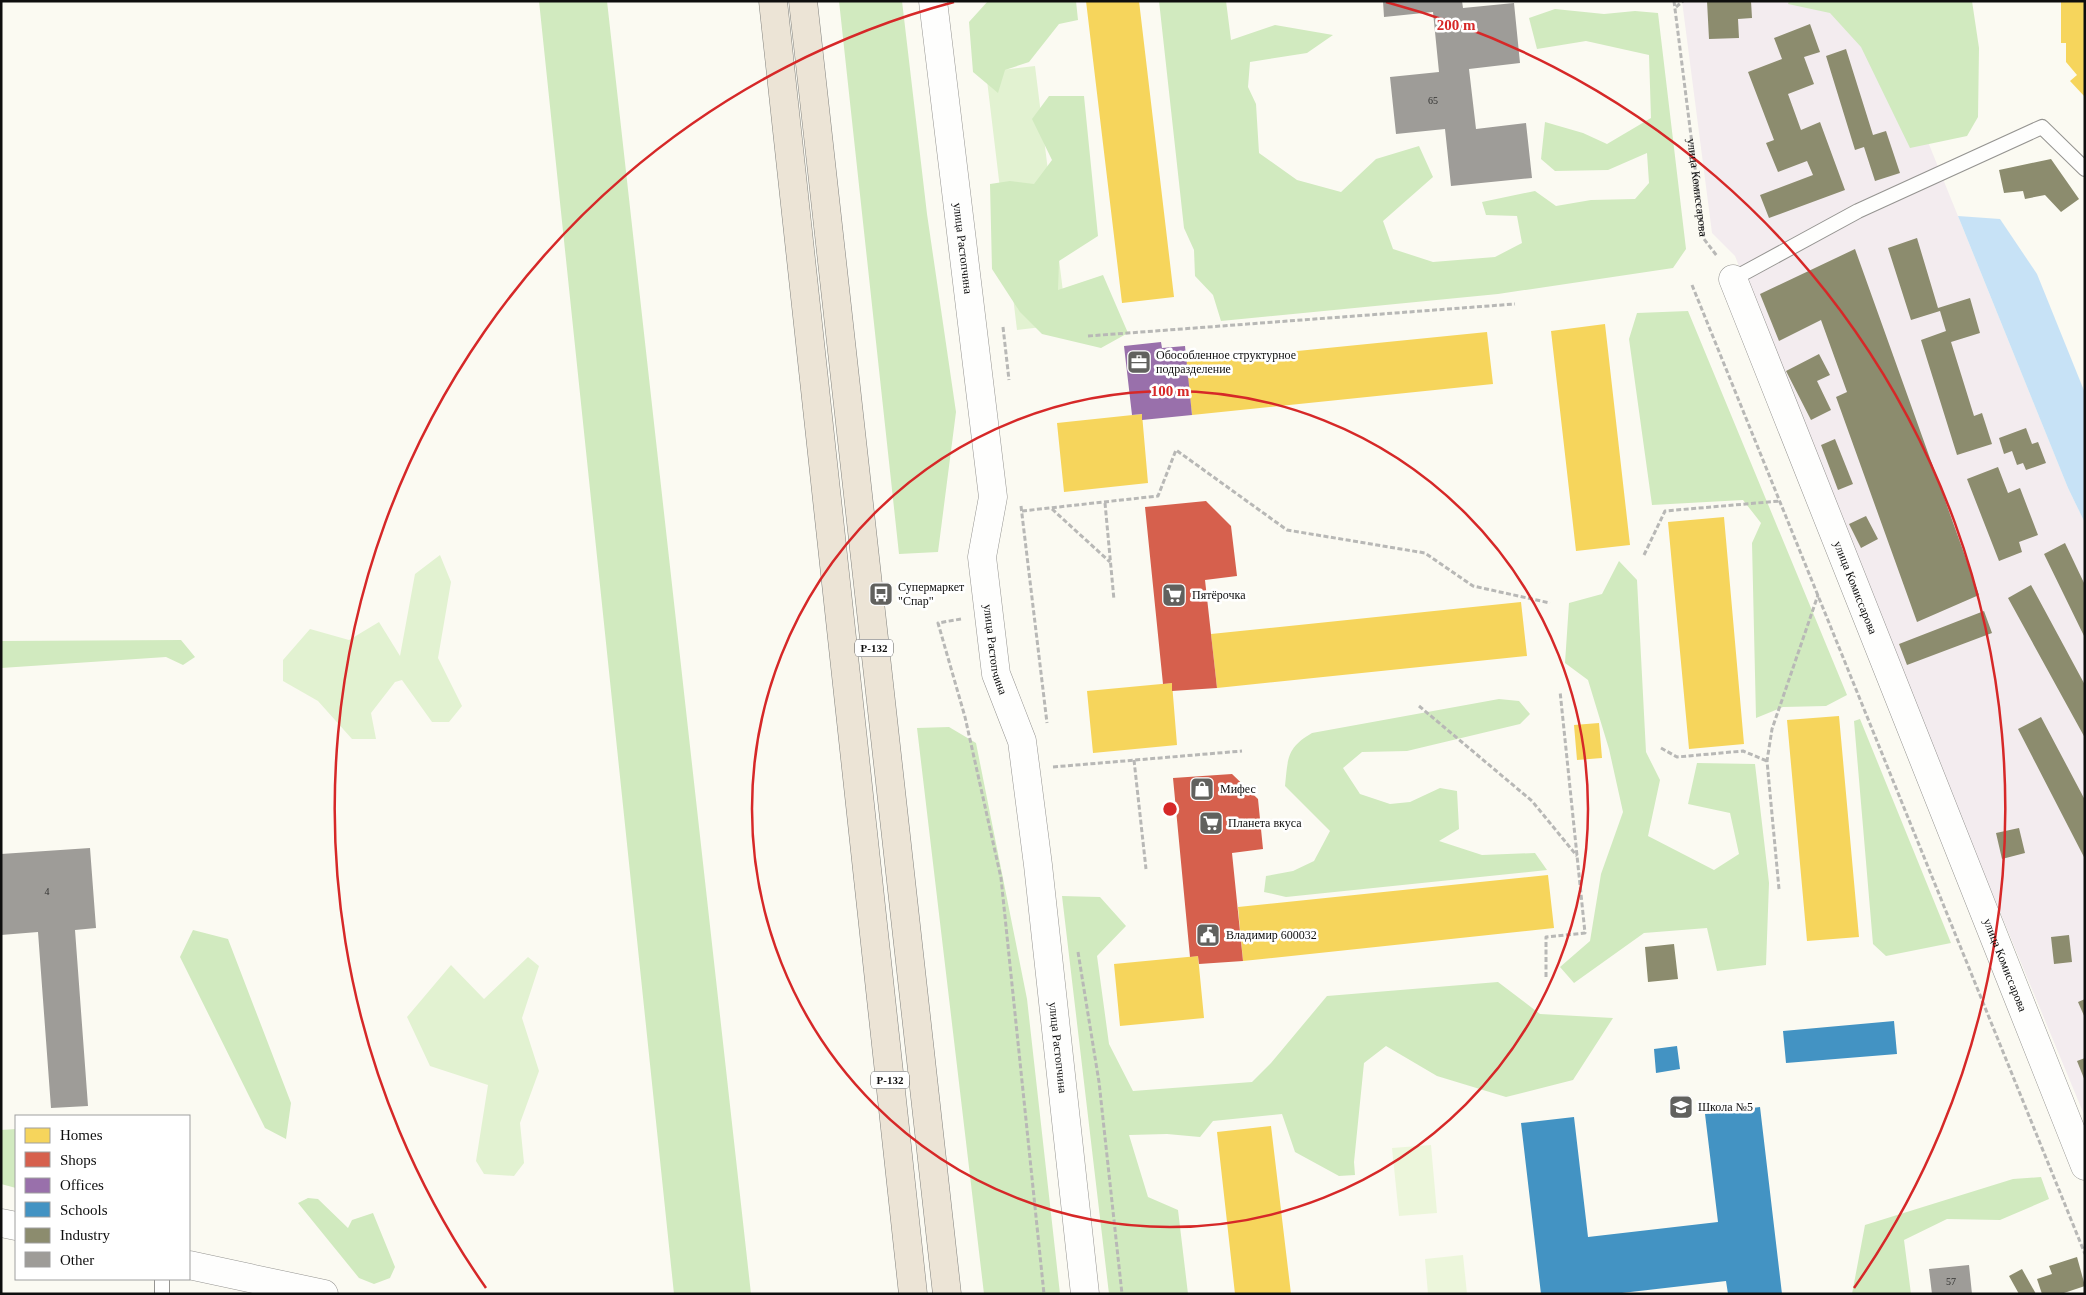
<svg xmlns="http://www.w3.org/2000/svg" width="2086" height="1295" font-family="Georgia,serif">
<rect width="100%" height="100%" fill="#fbfaf2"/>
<!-- industrial -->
<path fill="#f3ecef" d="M1682 1H1871L2068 488 2085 523V1117L1853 557 1735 256 1712 233Z"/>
<!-- green -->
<path fill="#e2f2d1" d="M1035 66 1067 324 1017 330 986 72Z
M440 555 451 582 438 658 462 706 449 722H432L402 680 395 682 371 713 376 739H352L318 701 283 681V660L310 629 349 640 379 622 400 656 415 574Z
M528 957 539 966 522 1018 539 1071 520 1123 524 1163 514 1176 484 1174 476 1161 488 1085 430 1066 407 1017 451 965 484 999Z"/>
<!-- forest -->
<path fill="#d1eabf" d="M539 1H607L751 1294H674Z
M839 1H902L927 214 956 412 938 552 899 554Z
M988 1H1076L1078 20 1059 24 1029 62 1005 70 998 93 973 72 969 22Z
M1159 1H1226L1231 40 1275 25 1333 35 1307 53 1250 62 1248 87 1256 104 1259 153 1297 180 1341 192 1376 159 1419 146 1433 177 1383 221 1393 249 1433 262 1495 257 1522 243 1517 216 1486 215 1482 202 1535 191 1556 206 1591 200 1635 199 1649 183 1647 153 1608 170 1555 171 1541 159 1545 122 1583 133 1607 144 1651 118 1649 55 1586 41 1537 49 1529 18 1555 9 1604 14 1635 11 1658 13 1686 249 1673 268 1498 294 1221 321 1213 295 1195 276 1194 250 1184 228Z
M1789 1H1972L1979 48 1978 117 1967 136 1910 148 1861 47 1830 13 1788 4Z
M1049 96H1084L1098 236 1059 261 1058 290 1103 275 1128 333 1101 348 1042 334 1020 312 992 269 990 184 1010 181 1034 184 1052 160 1032 119Z
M1688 311 1847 695 1826 706 1783 707 1756 718 1752 543 1761 523 1743 500 1652 505 1629 339 1637 313Z
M1619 561 1637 580 1646 752 1660 780 1648 836 1714 870 1739 854 1730 813 1688 804 1697 763 1755 764 1769 883 1766 965 1717 971 1707 928 1644 933 1574 983 1560 967 1590 941 1601 874 1623 812 1609 749 1588 680 1565 663 1569 603 1602 594Z
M181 640 195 657 183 665 166 657 1 668V641Z
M1499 699 1519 701 1530 714 1520 724 1407 751 1362 752 1343 768 1360 794 1390 804 1410 802 1440 788 1457 791 1459 829 1439 841 1482 855 1535 853 1547 870 1286 897 1264 892 1266 876 1293 871 1314 861 1330 831 1285 786C1288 759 1286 748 1312 733Z
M1860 719 1951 943 1886 956 1873 944 1854 721Z
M949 727 976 743 1027 999 1060 1294H984L917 728Z
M1062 896 1100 897 1126 926 1097 956 1109 1044 1133 1091 1252 1082 1271 1063 1327 996 1498 982 1540 1014 1613 1018 1573 1080 1506 1097 1437 1076 1386 1046 1364 1063 1354 1162 1355 1175 1339 1176 1295 1152 1282 1114 1213 1121 1200 1137 1167 1134 1129 1135 1148 1197 1178 1210 1188 1294H1109Z
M193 930 228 939 291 1103 286 1139 265 1128 180 957Z
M16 1129V1188L1 1184V1130Z
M2041 1177 2049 1199 2000 1220 1947 1219 1904 1240 1911 1294H1852L1865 1225 2013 1179Z
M308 1198 318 1199 348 1228 352 1220 373 1213 395 1267 390 1278 374 1284 359 1278 298 1203Z"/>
<!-- pitch -->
<path fill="#ecf6db" d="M1431 1145 1437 1213 1399 1216 1392 1148Z
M1463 1255 1467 1294H1428L1425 1259Z"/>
<!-- water -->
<path fill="#c7e2f6" d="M1958 216 2000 219 2037 274 2085 393V523L2068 488Z"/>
<!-- homes -->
<path fill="#f6d55c" d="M1086 1H1139L1174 297 1122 303Z
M2061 1H2085V97L2070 81 2077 75 2066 62V43H2061Z
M1605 324 1630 545 1576 551 1551 331Z
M1487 332 1493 384 1192 415 1186 362Z
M1142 414 1148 483 1064 492 1057 423Z
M1724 517 1744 744 1689 749 1668 522Z
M1521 602 1527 656 1217 688 1211 634Z
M1172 683 1177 745 1093 753 1087 691Z
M1839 716 1859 937 1807 941 1787 720Z
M1599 723 1602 758 1577 760 1574 725Z
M1548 875 1554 928 1243 961 1238 907Z
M1198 956 1204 1018 1120 1026 1114 964Z
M1271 1126 1291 1294H1235L1217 1132Z"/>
<!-- shops -->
<path fill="#d6604d" d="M1206 501 1231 526 1237 576 1205 580 1217 688 1172 691V683L1163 684 1145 507Z
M1232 774 1258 799 1263 849 1232 853 1243 961 1199 964 1198 956 1190 957 1173 778Z"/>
<!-- offices -->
<path fill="#9970ab" d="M1161 342 1162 348 1185 346 1192 415 1142 420V414L1132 415 1124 346Z"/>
<!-- schools -->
<path fill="#4393c3" d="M1894 1021 1897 1054 1786 1063 1783 1031Z
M1677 1046 1680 1069 1656 1073 1654 1049Z
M1760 1107 1782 1294H1728L1726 1281 1613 1294H1541L1521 1123 1574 1117 1588 1237 1718 1222 1705 1114Z"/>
<!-- industry -->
<path fill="#8c8c6e" d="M1707 1H1751L1752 18 1738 19 1739 38 1709 39Z
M1810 24 1820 52 1804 57 1814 84 1788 94 1801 130 1820 122 1845 190 1769 218 1760 195 1813 175 1807 161 1778 172 1766 143 1774 140 1748 72 1782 59 1774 38Z
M1846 49 1873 135 1886 131 1900 173 1875 181 1864 147 1855 150 1826 56Z
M2051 159 2079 199 2061 212 2045 195 2025 199 2023 191 2004 193 1999 170Z
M1917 238 1938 308 1970 298 1980 333 1951 342 1974 416 1982 413 1992 444 1957 455 1921 340 1946 331 1940 311 1911 320 1888 248Z
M1855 249 1979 595 1917 622 1836 397 1847 392 1821 320 1779 341 1760 294Z
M1819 354 1830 375 1817 381 1831 410 1811 420 1786 371Z
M2026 428 2032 444 2038 442 2046 463 2026 470 2023 463 2017 465 2012 451 2004 454 1999 438Z
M1835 439 1853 484 1838 490 1821 445Z
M1998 467 2008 493 2020 488 2038 535 2019 542 2022 552 1999 561 1967 479Z
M1866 516 1878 539 1861 548 1849 524Z
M2065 543 2085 585V638L2044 554Z
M2031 585 2085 685V738L2008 598Z
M1984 611 1992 633 1907 665 1899 644Z
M2041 717 2085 800V859L2018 729Z
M2019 828 2025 853 2002 859 1996 833Z
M2069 935 2072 962 2054 964 2051 937Z
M1674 944 1678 979 1648 982 1645 947Z
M2085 999V1018L2078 1002Z
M2085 1058V1081L2077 1061Z
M2077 1257 2085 1286 2061 1294H2042L2037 1279 2052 1274 2049 1266Z
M2022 1269 2036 1294H2019L2009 1276Z"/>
<!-- building -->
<path fill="#9e9c98" d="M1383 1H1462L1463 8 1514 3 1520 63 1469 69 1476 129 1526 123 1532 178 1451 186 1445 129 1396 134 1390 77 1439 72 1433 12 1384 17Z
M90 848 96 928 75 930 88 1106 51 1108 38 932 1 935V854Z
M1969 1265 1972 1294H1932L1929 1269Z"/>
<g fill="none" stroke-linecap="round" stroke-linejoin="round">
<!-- service casing -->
<g stroke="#959491" stroke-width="16">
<path id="service" d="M1733 279 1858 211 2042 127 2085 169
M162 1294V1279"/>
</g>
<!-- minor casing -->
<g stroke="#959491" stroke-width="29">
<g id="minor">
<path id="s2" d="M933 1 993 497 982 557 996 674 1022 741 1038 865 1085 1294"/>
<path id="s3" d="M1733 279 2085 1166"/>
<path d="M1 1223 16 1226"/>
<path d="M189 1265 324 1294"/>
</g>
</g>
<!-- trunk casing -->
<g stroke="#82827e" stroke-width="29">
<path id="trunk" d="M773 1 913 1294
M803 1 947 1294"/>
</g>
<!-- path -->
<g stroke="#b8b8b6" stroke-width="3" stroke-dasharray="5 2.5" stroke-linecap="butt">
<path id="s1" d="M1674 1 1704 239 1717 256"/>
<path d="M1676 7 1683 1"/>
<path d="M1692 285 2085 1254"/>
<path d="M1003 327 1009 380"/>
<path d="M1088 336 1515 304"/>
<path d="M1105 503 1114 600"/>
<path d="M1021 506 1047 723"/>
<path d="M1052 509 1110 562"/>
<path d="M1022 511 1158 496 1176 450 1287 530 1425 553 1473 586 1550 603"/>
<path d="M1644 555 1665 511 1780 501"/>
<path d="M961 619 938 623 965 717 1001 878 1044 1294"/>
<path d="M1419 706 1532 801 1577 856"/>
<path d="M1661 748 1677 757 1743 751 1767 761"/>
<path d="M1134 760 1146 869"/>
<path d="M1053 767 1242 751"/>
<path d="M1779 889 1767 761 1772 729 1818 595"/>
<path d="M1078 952 1099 1082 1122 1294"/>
<path d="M1546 977V937L1585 933 1560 691"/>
</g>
<!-- service -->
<use href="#service" stroke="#fefefd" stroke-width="14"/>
<!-- minor -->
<use href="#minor" stroke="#fefefd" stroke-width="28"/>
<!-- trunk -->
<use href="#trunk" stroke="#ece4d6" stroke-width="28"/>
</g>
<!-- distance rings -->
<g fill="none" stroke="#d62828" stroke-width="2.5">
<circle cx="1170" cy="809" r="418"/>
<path d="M486 1288A835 835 0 0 1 954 2M1386 2A835 835 0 0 1 1854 1288"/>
</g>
<!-- icons -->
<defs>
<g id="office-square" transform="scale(1.25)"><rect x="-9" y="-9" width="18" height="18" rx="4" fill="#61615e" stroke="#fff"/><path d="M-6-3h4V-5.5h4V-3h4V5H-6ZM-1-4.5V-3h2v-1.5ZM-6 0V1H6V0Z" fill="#fff"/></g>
<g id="bus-square" transform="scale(1.25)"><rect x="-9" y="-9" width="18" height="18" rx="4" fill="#61615e" stroke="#fff"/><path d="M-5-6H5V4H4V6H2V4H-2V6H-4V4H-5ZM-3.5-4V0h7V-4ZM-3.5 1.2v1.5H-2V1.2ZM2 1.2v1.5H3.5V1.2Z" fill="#fff"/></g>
<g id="supermarket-square" transform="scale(1.25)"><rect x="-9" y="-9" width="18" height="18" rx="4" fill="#61615e" stroke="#fff"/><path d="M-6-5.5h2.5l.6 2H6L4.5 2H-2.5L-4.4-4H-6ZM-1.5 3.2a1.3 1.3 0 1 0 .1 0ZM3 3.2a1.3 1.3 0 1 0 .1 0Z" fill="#fff"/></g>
<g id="shop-square" transform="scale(1.25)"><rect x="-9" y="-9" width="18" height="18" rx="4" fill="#61615e" stroke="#fff"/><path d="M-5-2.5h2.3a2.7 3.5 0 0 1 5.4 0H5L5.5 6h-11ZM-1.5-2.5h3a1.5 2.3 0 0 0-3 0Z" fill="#fff"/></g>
<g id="civic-square" transform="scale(1.25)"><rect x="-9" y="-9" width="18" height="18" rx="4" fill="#61615e" stroke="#fff"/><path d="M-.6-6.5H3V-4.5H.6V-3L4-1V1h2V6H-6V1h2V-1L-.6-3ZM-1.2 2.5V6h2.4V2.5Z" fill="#fff"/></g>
<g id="school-square" transform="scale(1.25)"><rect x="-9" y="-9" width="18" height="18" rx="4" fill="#61615e" stroke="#fff"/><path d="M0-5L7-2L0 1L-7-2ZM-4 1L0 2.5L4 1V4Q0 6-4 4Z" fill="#fff"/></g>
</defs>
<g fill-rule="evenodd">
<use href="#office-square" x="1139" y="362"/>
<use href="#bus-square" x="881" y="594"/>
<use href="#supermarket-square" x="1174" y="595"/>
<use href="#shop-square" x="1202" y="789"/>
<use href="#supermarket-square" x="1211" y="823"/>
<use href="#civic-square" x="1208" y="935"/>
<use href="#school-square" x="1681" y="1107"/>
</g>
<g text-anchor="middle" stroke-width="5" stroke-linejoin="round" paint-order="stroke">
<!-- number labels -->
<g font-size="10" fill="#323230">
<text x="1433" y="104">65</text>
<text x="47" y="895">4</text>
<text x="1951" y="1285">57</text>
</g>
<!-- shield labels -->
<g fill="#fff" stroke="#565656" stroke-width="1">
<rect x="855" y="639.5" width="38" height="17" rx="4"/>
<rect x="871" y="1071.5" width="38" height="17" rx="4"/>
</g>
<g font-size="11" font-weight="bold" fill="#0e0e0e">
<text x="874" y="652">Р-132</text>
<text x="890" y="1084">Р-132</text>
</g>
<!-- street labels -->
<g font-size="12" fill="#0e0e0e" stroke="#fff">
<text dy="4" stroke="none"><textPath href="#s1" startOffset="188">улица Комиссарова</textPath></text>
<text dy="4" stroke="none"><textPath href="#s2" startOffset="249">улица Растопчина</textPath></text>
<text dy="4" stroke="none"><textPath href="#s3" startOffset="332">улица Комиссарова</textPath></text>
<text dy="4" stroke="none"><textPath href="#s2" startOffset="654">улица Растопчина</textPath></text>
<text dy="4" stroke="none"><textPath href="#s3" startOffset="738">улица Комиссарова</textPath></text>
<text dy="4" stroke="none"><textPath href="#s2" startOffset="1059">улица Растопчина</textPath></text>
</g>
<!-- poi labels -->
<g font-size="12" fill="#0e0e0e" stroke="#fff" text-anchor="start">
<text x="1156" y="359">Обособленное структурное<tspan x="1156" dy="14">подразделение</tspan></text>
<text x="898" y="591">Супермаркет<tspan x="898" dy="14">"Спар"</tspan></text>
<text x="1192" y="599">Пятёрочка</text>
<text x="1220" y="793">Мифес</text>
<text x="1228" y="827">Планета вкуса</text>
<text x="1226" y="939">Владимир 600032</text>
<text x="1698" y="1111">Школа №5</text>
</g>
</g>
<circle cx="1170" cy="809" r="8" fill="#d62828" stroke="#fff" stroke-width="2.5"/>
<g font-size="15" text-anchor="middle" font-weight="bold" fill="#d62828" stroke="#fff" stroke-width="5" stroke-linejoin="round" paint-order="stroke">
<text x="1456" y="30">200 m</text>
<text x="1170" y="396">100 m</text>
</g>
<!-- border -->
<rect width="2086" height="1295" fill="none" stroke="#0e0e0e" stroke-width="5"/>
<!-- legend -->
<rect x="15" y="1115" width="175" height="165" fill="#ffffff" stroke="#9f9f9f"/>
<rect x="25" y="1128" width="25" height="15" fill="#f6d55c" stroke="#9f9f9f"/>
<text x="60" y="1140" font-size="15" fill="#0e0e0e">Homes</text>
<rect x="25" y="1152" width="25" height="15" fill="#d6604d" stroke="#9f9f9f"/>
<text x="60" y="1165" font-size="15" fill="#0e0e0e">Shops</text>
<rect x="25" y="1178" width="25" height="15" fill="#9970ab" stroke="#9f9f9f"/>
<text x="60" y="1190" font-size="15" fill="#0e0e0e">Offices</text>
<rect x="25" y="1202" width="25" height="15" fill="#4393c3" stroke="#9f9f9f"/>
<text x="60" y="1215" font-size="15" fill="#0e0e0e">Schools</text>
<rect x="25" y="1228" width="25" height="15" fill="#8c8c6e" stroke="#9f9f9f"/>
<text x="60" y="1240" font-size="15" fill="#0e0e0e">Industry</text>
<rect x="25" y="1252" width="25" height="15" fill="#9e9c98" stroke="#9f9f9f"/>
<text x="60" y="1265" font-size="15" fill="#0e0e0e">Other</text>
</svg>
